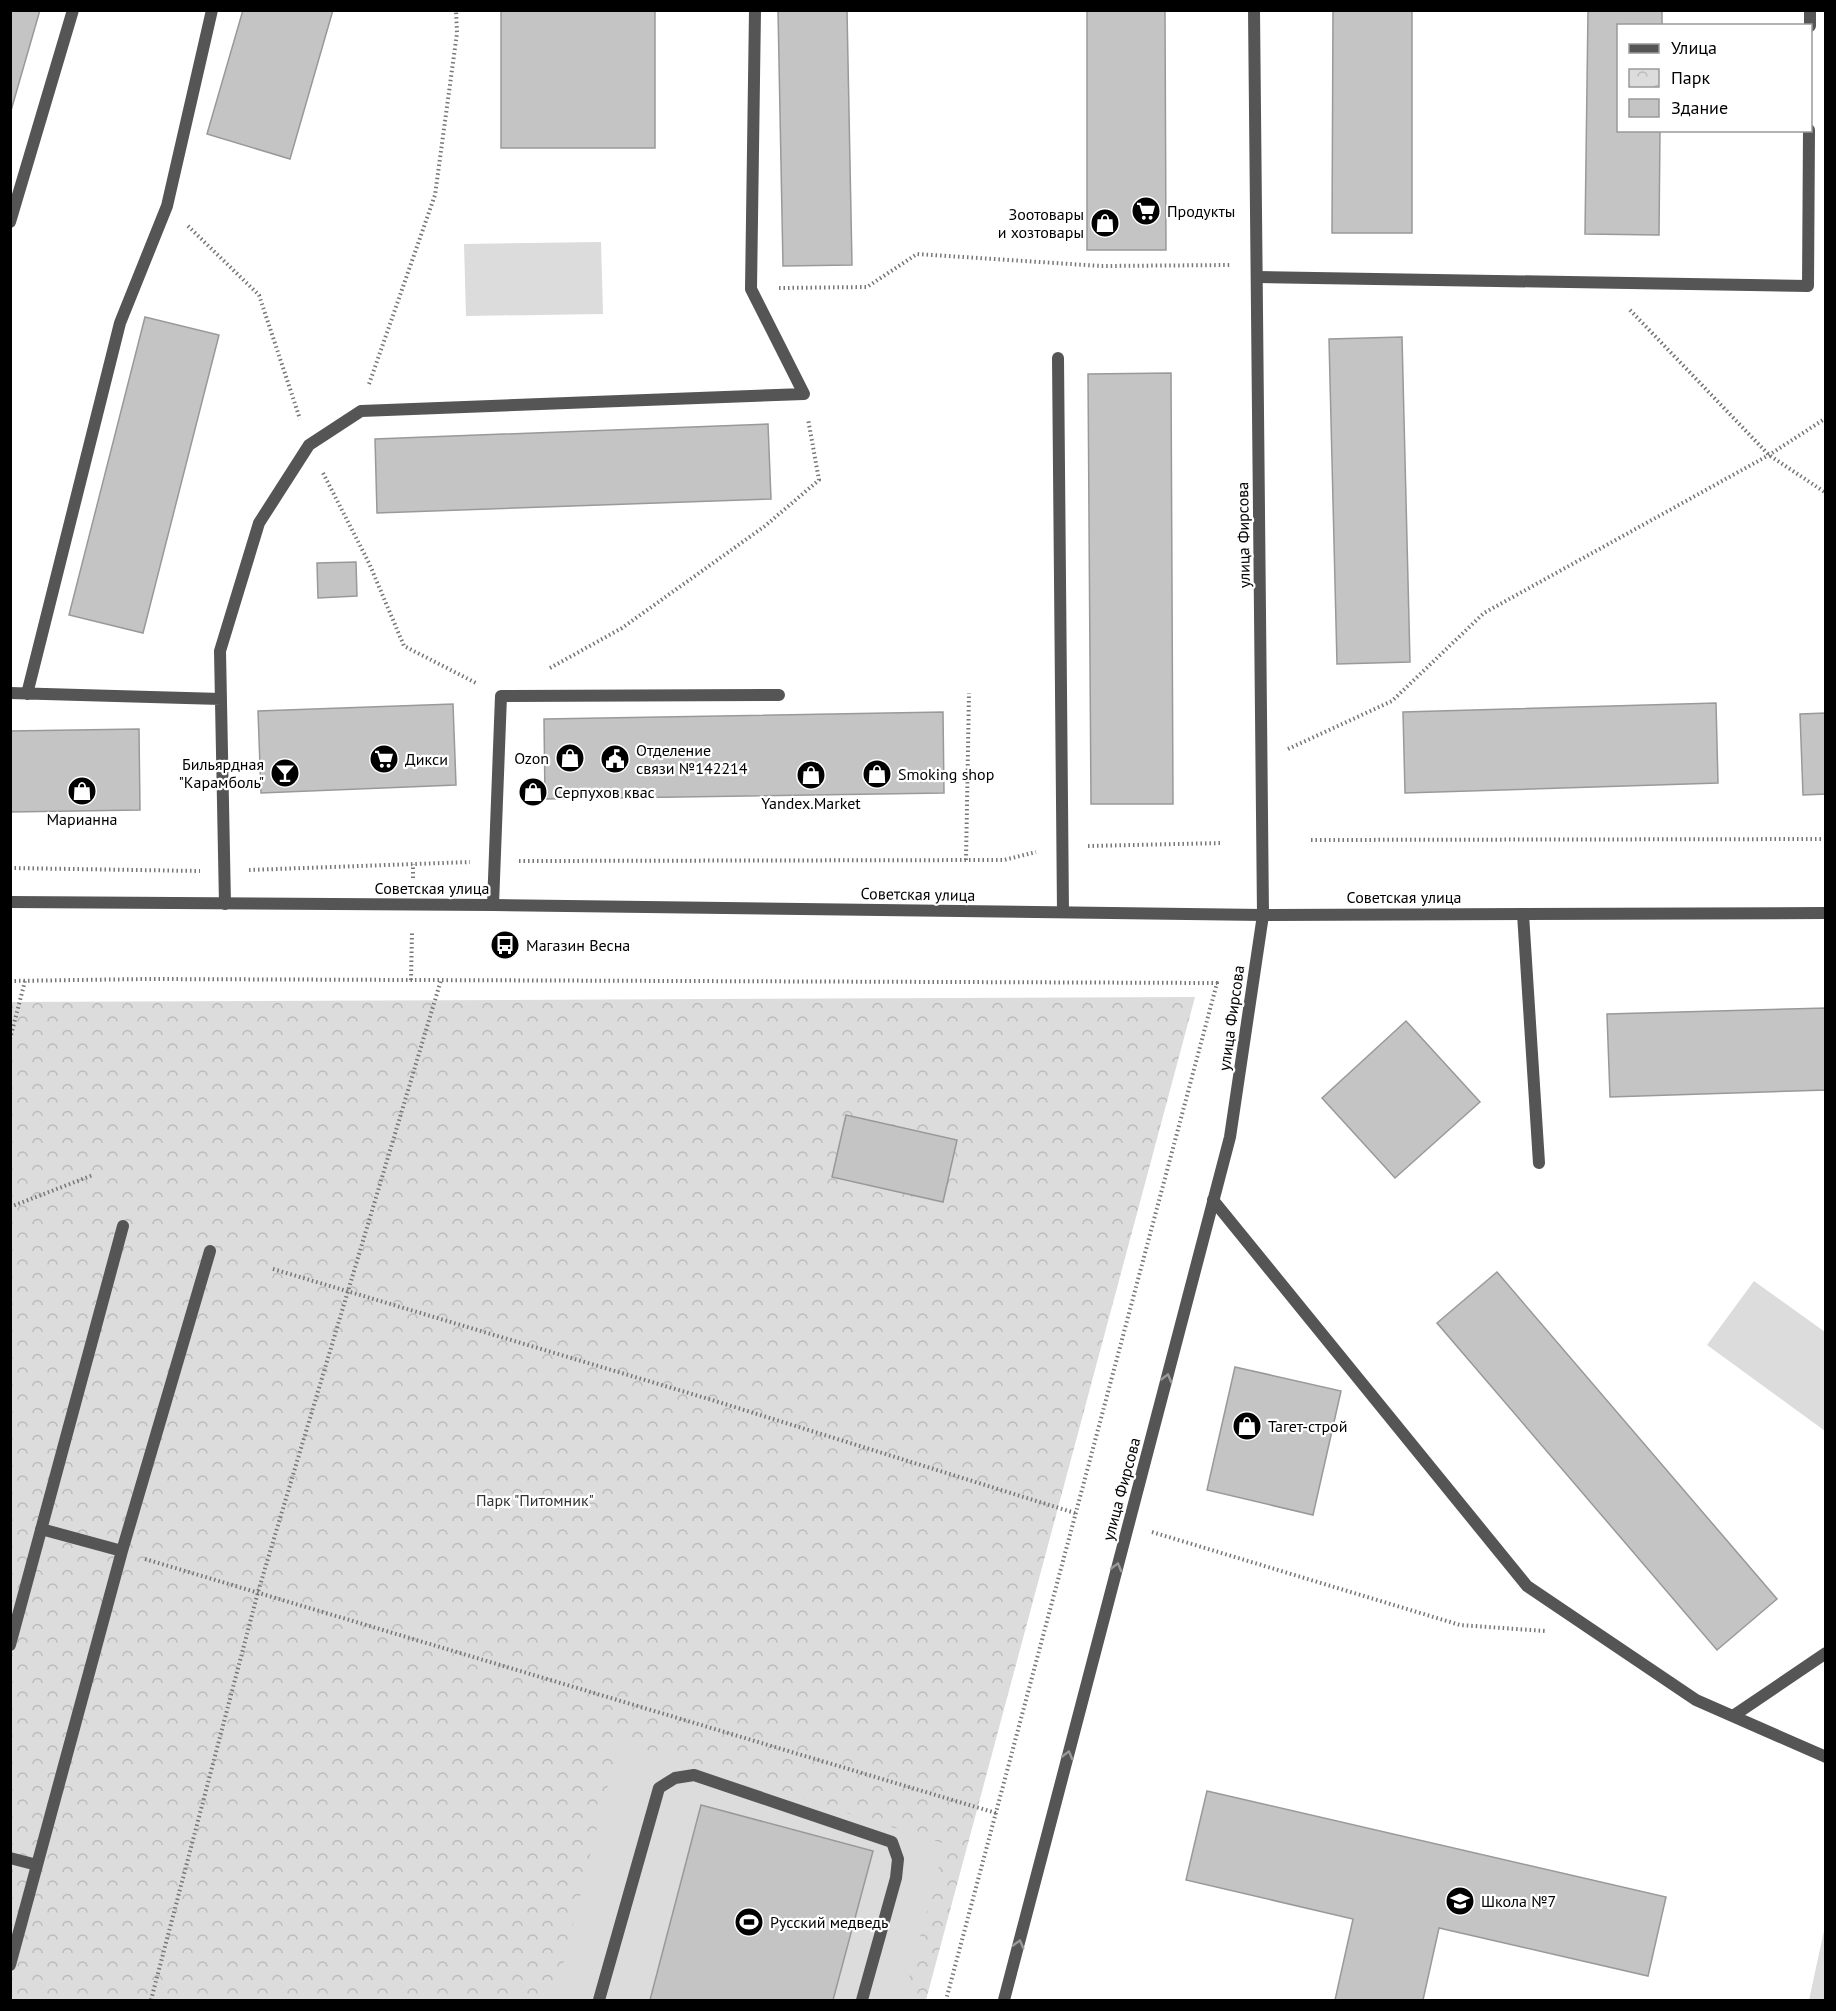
<svg xmlns="http://www.w3.org/2000/svg" width="1836" height="2011" font-family="'PT Sans',sans-serif">
<defs>
<pattern id="park-crowns" width="20" height="18" patternUnits="userSpaceOnUse" patternTransform="scale(1.5)"><rect width="20" height="18" fill="#dcdcdc"/><path d="M2 6a3 3 0 1 1 6 0M12 15a3 3 0 1 1 6 0" fill="none" stroke="#bbb"/></pattern>
</defs>
<rect width="100%" height="100%" fill="#fff"/>
<!-- park -->
<path fill="url(#park-crowns)" d="M1195 997 926 2000H11L10 1002Z"/>
<!-- pitch -->
<path fill="#dcdcdc" d="M601 242 603 314 466 316 464 244Z
M1754 1281 1825 1332V1431L1707 1345Z
M619 1741 945 1844 903 2000H554Z
M1825 1926V2000H1809Z"/>
<!-- building -->
<path fill="#c4c4c4" stroke="#999" stroke-width="1.5" d="M10 10H40L10 114Z
M243 10H333L290 159 207 134Z
M501 10H655V148H501Z
M778 10H847L852 265 783 266Z
M1087 10H1165L1166 250H1087Z
M1333 10H1412V233H1332Z
M1588 10H1662V26H1618V130H1660L1659 235 1585 234Z
M145 317 219 335 143 633 69 615Z
M1402 337 1410 662 1337 664 1329 339Z
M1171 373 1173 804H1091L1088 374Z
M768 424 771 499 377 513 375 439Z
M356 562 357 596 318 598 317 563Z
M1716 703 1718 783 1405 793 1403 712Z
M453 704 456 785 261 793 258 711Z
M943 712 944 793 545 799 544 719Z
M1826 713V794L1803 795 1800 714Z
M139 729 140 810 10 812V731Z
M1826 1008V1090L1610 1097 1607 1014Z
M1406 1021 1480 1102 1395 1178 1322 1098Z
M846 1115 957 1140 943 1202 832 1177Z
M1497 1272 1777 1599 1717 1650 1437 1323Z
M1235 1367 1341 1391 1313 1515 1207 1490Z
M1207 1791 1666 1897 1648 1976 1439 1928 1423 2000H1335L1353 1919 1186 1880Z
M701 1805 873 1851 833 2000H650Z"/>
<g fill="none" stroke-linecap="round" stroke-linejoin="round">
<!-- path -->
<path stroke="#777" stroke-width="4" stroke-dasharray="1.5 3" stroke-linecap="butt" d="M188 226 259 295 300 419
M779 288 867 287 917 254 1101 266 1232 265
M1630 310 1769 455 1826 493
M369 384 435 195 457 33 456 10
M323 473 369 563 404 646 478 684
M550 668 622 628 765 526 819 480 808 419
M1288 749 1392 701 1484 613 1769 455 1826 418
M1311 840 1826 839
M1088 846 1222 843
M966 860 969 693
M519 861 1004 860 1036 852
M10 868 200 871
M249 870 470 862
M413 878V864
M411 980 412 931
M10 981 146 979 1217 983 946 2000
M10 1039 25 981
M10 1207 93 1175
M273 1269 712 1400 1075 1513
M1152 1532 1460 1625 1545 1631
M145 1559 996 1813
M151 2000 258 1592 441 980"/>
<!-- service -->
<path stroke="#555" stroke-width="12" d="M1810 26V10
M10 222 73 10
M1257 277 1808 286 1809 130
M1058 358 1063 912
M10 693 221 699
M27 694 120 323 167 206 212 10
M225 904 220 651 259 523 309 445 361 411 804 394 751 289 755 10
M493 905 501 696 779 695
M1523 914 1539 1163
M1213 1200 1527 1586 1696 1700 1826 1757
M1733 1716 1826 1653
M599 2000 659 1788 675 1778 694 1775 892 1842 898 1859 896 1878 862 2000"/>
<!-- pedestrian -->
<path stroke="#555" stroke-width="12" d="M41 1529 122 1551
M10 1645 123 1226
M10 1858 37 1865
M10 1965 122 1551 210 1251"/>
<!-- minor -->
<path stroke="#555" stroke-width="12" d="M1004 2000 1230 1137 1263 915 1254 10"/>
<!-- tertiary -->
<path stroke="#555" stroke-width="12" d="M10 902 493 905 1263 915 1826 913"/>
</g>
<!-- one-way arrows -->
<defs><path id="oneway-chevron" d="M-2-3.5L2.5 0L-2 3.5" fill="none" stroke-width="1.6" stroke-linecap="round" stroke-linejoin="round" transform="scale(1.5)"/></defs>
<g stroke="#999">
<use href="#oneway-chevron" transform="translate(1167 1378) rotate(-75)"/>
<use href="#oneway-chevron" transform="translate(1117 1567) rotate(-75)"/>
<use href="#oneway-chevron" transform="translate(1068 1755) rotate(-75)"/>
<use href="#oneway-chevron" transform="translate(1019 1944) rotate(-75)"/>
</g>
<!-- icons -->
<defs>
<g id="supermarket-disc" transform="scale(1.5)"><circle r="9.5" fill="#000" stroke="#fff"/><path d="M-6-5.5h2.5l.6 2H6L4.5 2H-2.5L-4.4-4H-6ZM-1.5 3.2a1.3 1.3 0 1 0 .1 0ZM3 3.2a1.3 1.3 0 1 0 .1 0Z" fill="#fff"/></g>
<g id="shop-disc" transform="scale(1.5)"><circle r="9.5" fill="#000" stroke="#fff"/><path d="M-5-2.5h2.3a2.7 3.5 0 0 1 5.4 0H5L5.5 6h-11ZM-1.5-2.5h3a1.5 2.3 0 0 0-3 0Z" fill="#fff"/></g>
<g id="civic-disc" transform="scale(1.5)"><circle r="9.5" fill="#000" stroke="#fff"/><path d="M-.6-6.5H3V-4.5H.6V-3L4-1V1h2V6H-6V1h2V-1L-.6-3ZM-1.2 2.5V6h2.4V2.5Z" fill="#fff"/></g>
<g id="bar-disc" transform="scale(1.5)"><circle r="9.5" fill="#000" stroke="#fff"/><path d="M-6-5H6L.8 .8V4.5H3.5V6h-7V4.5H-.8V.8Z" fill="#fff"/></g>
<g id="bus-disc" transform="scale(1.5)"><circle r="9.5" fill="#000" stroke="#fff"/><path d="M-5-6H5V4H4V6H2V4H-2V6H-4V4H-5ZM-3.5-4V0h7V-4ZM-3.5 1.2v1.5H-2V1.2ZM2 1.2v1.5H3.5V1.2Z" fill="#fff"/></g>
<g id="school-disc" transform="scale(1.5)"><circle r="9.5" fill="#000" stroke="#fff"/><path d="M0-5L7-2L0 1L-7-2ZM-4 1L0 2.5L4 1V4Q0 6-4 4Z" fill="#fff"/></g>
<g id="stadium-disc" transform="scale(1.5)"><circle r="9.5" fill="#000" stroke="#fff"/><path d="M0-5a6.5 5 0 1 0 0 10a6.5 5 0 1 0 0-10ZM-3.5-1.8h7v3.6h-7Z" fill="#fff"/></g>
</defs>
<g fill-rule="evenodd">
<use href="#supermarket-disc" x="1146" y="211"/>
<use href="#shop-disc" x="1105" y="223"/>
<use href="#shop-disc" x="570" y="758"/>
<use href="#supermarket-disc" x="384" y="759"/>
<use href="#civic-disc" x="615" y="759"/>
<use href="#bar-disc" x="285" y="773"/>
<use href="#shop-disc" x="877" y="774"/>
<use href="#shop-disc" x="811" y="775"/>
<use href="#shop-disc" x="82" y="791"/>
<use href="#shop-disc" x="533" y="792"/>
<use href="#bus-disc" x="505" y="945"/>
<use href="#shop-disc" x="1247" y="1426"/>
<use href="#school-disc" x="1460" y="1901"/>
<use href="#stadium-disc" x="749" y="1922"/>
</g>
<g text-anchor="middle" stroke-width="4.5" stroke-linejoin="round" paint-order="stroke">
<!-- poi labels -->
<g font-size="16" fill="#000" stroke="#fff" text-anchor="start">
<text x="1167" y="217">Продукты</text>
<text x="1084" y="220" text-anchor="end">Зоотовары<tspan x="1084" dy="18">и хозтовары</tspan></text>
<text x="636" y="756">Отделение<tspan x="636" dy="18">связи №142214</tspan></text>
<text x="549" y="764" text-anchor="end">Ozon</text>
<text x="405" y="765">Дикси</text>
<text x="264" y="770" text-anchor="end">Бильярдная<tspan x="264" dy="18">"Карамболь"</tspan></text>
<text x="898" y="780">Smoking shop</text>
<text x="554" y="798">Серпухов квас</text>
<text x="811" y="809" text-anchor="middle">Yandex.Market</text>
<text x="82" y="825" text-anchor="middle">Марианна</text>
<text x="526" y="951">Магазин Весна</text>
<text x="1268" y="1432">Тагет-строй</text>
<text x="1481" y="1907">Школа №7</text>
<text x="770" y="1928">Русский медведь</text>
</g>
<!-- street labels -->
<g font-size="16" fill="#000" stroke="#fff">
<text transform="translate(1243 535) rotate(-91)" y="6">улица Фирсова</text>
<text x="432" y="894">Советская улица</text>
<text transform="translate(918 894) rotate(1)" y="6">Советская улица</text>
<text x="1404" y="903">Советская улица</text>
<text transform="translate(1231 1018) rotate(-82)" y="6">улица Фирсова</text>
<text transform="translate(1121 1489) rotate(-75)" y="6">улица Фирсова</text>
</g>
<!-- park labels -->
<g font-size="16" fill="#333" stroke="#fff">
<text x="535" y="1506">Парк "Питомник"</text>
</g>
</g>
<!-- border -->
<rect width="1836" height="2011" fill="none" stroke="#000000" stroke-width="24"/>
<!-- legend -->
<rect x="1617" y="24" width="195" height="108" fill="#ffffff" stroke="#999999" stroke-width="1.5"/>
<rect x="1629" y="44" width="30" height="9" fill="#555555" stroke="#999999" stroke-width="1.5"/>
<text x="1671" y="54" font-size="18" fill="#000000">Улица</text>
<rect x="1629" y="69" width="30" height="18" fill="url(#park-crowns)" stroke="#999999" stroke-width="1.5"/>
<text x="1671" y="84" font-size="18" fill="#000000">Парк</text>
<rect x="1629" y="99" width="30" height="18" fill="#c4c4c4" stroke="#999999" stroke-width="1.5"/>
<text x="1671" y="114" font-size="18" fill="#000000">Здание</text>
</svg>
